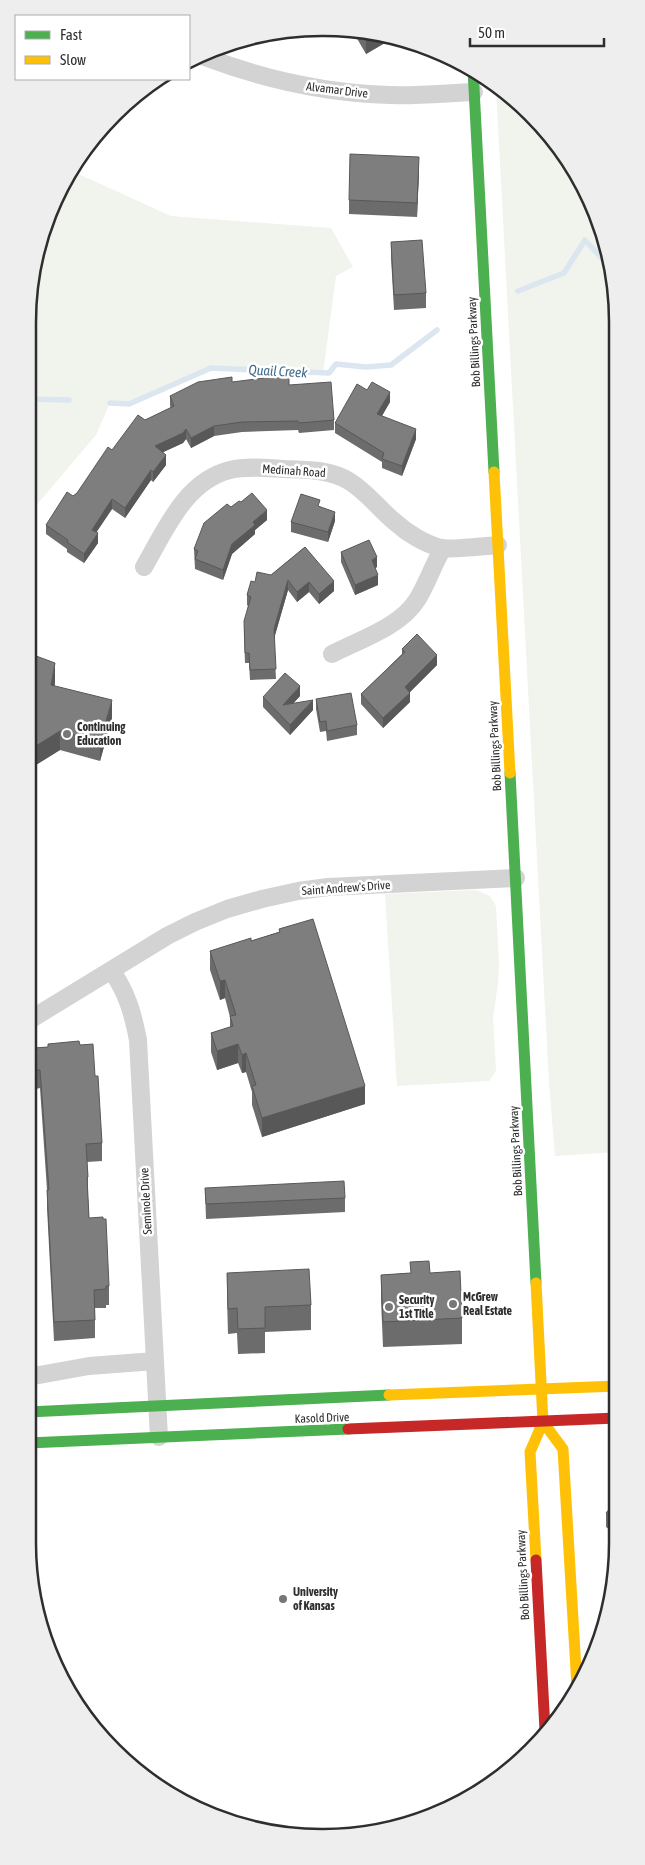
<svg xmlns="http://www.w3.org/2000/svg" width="645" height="1865" font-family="'Asap Condensed',sans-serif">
<rect width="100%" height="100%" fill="#fff"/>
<!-- green -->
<path fill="#f0f4ec" d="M496 88 544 128 587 192 615 284 617 1152 555 1156 549 1083Z
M74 172 171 216 331 228 353 267 336 276 323 373 211 368 129 404 110 403 96 435 28 515V323L37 246Z
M476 890 490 896 496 906 499 963 498 983 493 1018 496 1071 489 1081 397 1086 385 894Z"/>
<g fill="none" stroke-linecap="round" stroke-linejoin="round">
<!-- stream -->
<path stroke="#dbe6f0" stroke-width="5.5" d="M518 291 564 273 585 240 610 267
M28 399 69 400
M110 403 129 404 211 368 329 373 336 364 366 367 391 365 437 330"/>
<!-- street -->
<path stroke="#d3d3d3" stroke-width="18" d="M205 57C266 80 325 93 390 95 418 96 447 93 474 92
M144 567C165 531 185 481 230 470 247 466 266 468 283 469 306 470 329 469 349 481 367 492 379 509 395 522 407 533 425 544 441 548 452 550 485 546 498 545
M332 654C359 640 400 627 417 600 427 584 433 565 443 548
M111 970C127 992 133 1014 138 1040L159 1437
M28 1021 167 936 195 922 227 909 262 899 298 891 328 887 516 878
M28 1377 89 1366 155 1361"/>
<!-- fast -->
<path stroke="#4caf50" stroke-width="11" d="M473 69 494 472
M510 773 536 1283
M28 1412 389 1395
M28 1443 348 1429"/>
<!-- slow -->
<path stroke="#ffc107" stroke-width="11" d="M494 472 510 773
M389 1395 617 1386
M543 1422 563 1449 577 1687
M536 1560 530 1452 543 1422 536 1283"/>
<!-- jam -->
<path stroke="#c62828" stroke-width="11" d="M348 1429 617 1418
M536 1560 545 1730"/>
</g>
<!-- wall -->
<path fill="#6c6c6c" d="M355 35 395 37 366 54Z
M419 171 417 217 349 214V200Z
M391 242 426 293V308L394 310 391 257Z
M232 382 289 385 334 420V430L299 433 298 430 242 432 214 436 191 448 186 439 183 443 163 452 166 465 153 482 151 480 125 518 112 509 96 532 98 543 84 563 67 552V549L46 534V525L77 493 112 450 145 420 171 408 170 406V396Z
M367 390 390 402 382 416 416 439 402 476 382 468V462L335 433V423Z
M241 502 267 520 255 530V534L232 554 223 580 195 569 194 549 231 507Z
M320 507 335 521 328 542 291 532V522Z
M305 547 334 591 319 604 309 592 297 602 288 590 274 638 276 679 250 680 249 663H245L244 631 248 606 247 605V595L255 582 271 575Z
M341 552 377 567 375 568 378 585 355 595 341 562Z
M402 649 437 665 410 692V702L383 728 361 704V694L402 654Z
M28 653 55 682V686L112 718 100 761 60 750 31 768 28 775Z
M300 696 293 703 313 710 290 735 263 707V697Z
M316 699 357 725V735L327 741 326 731 320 732 316 709Z
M279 929 365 1104 262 1137 252 1105V1092L246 1072 242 1073 238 1063 217 1070 211 1052V1033L230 1027V1017L225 998 220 1000 210 970V951L251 941 279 932Z
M80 1045 95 1076 102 1143V1161L87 1162 88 1177V1196L89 1218 109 1286V1305H106V1308H95V1338L54 1341 47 1208V1190L40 1088 36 1089 34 1066V1048Z
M205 1188 345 1198V1212L206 1219Z
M227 1273 311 1305V1330L265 1332V1353L238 1354 237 1333 228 1334 227 1298Z
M410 1273H430L462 1318V1344L383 1347 381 1300V1275Z
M617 1500V1534L613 1532 606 1527V1513Z"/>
<!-- shaded-wall -->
<path fill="#585858" d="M373 36 395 37 366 54V40Z
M419 157V171L417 217V203Z
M390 392V402L377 424V414Z
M214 426V436L191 448V438Z
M186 429V439L183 443 155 456V446Z
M416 429V439L402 476V466Z
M166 455V465L153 482V472Z
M151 470V480L125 518V508Z
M112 499V509L92 539V530Z
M267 510V520L255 530V534L232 554 223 580V570L232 544 253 522Z
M335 512V521L328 542V532Z
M98 533V543L84 563V554Z
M377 557V567L372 570V560Z
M378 575V585L355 595V585Z
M288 580V590L274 639V629Z
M334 581V591L319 604V594Z
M309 582V592L297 602V592Z
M437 655V665L405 697V687Z
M55 663V682L51 703V685Z
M300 686V696L283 715V705Z
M410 693V702L383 728V718Z
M112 700V718L100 761V742Z
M313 700V710L290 735V725Z
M60 731V750L31 768 28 775V756L31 749Z
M225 980V998L220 1000V981Z
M238 1044V1063L217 1070V1051Z
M246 1053V1072L242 1073V1055Z
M365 1086V1104L262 1137V1118Z"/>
<!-- building -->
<path fill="#7e7e7e" stroke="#585858" d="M364 35 373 36 366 40Z
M350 154 419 157 417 203 349 200Z
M422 240 426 293 394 295 391 242Z
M289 375V385L331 382 334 420 299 423 298 421 242 422 214 426 191 438 186 429 183 433 155 446 166 455 153 472 151 470 125 508 112 499 92 530 98 533 84 554 67 542 68 540 46 525 67 492 73 496 77 493 108 447 112 450 138 415 145 420 174 406 170 396 198 382 232 377V382L264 378V376Z
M372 382 390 392 377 414 416 429 402 466 382 459 384 453 335 423 357 384 367 390Z
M252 493 267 510 253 522 255 525 232 544 223 570 195 559 198 551 194 549 204 523 227 504 231 507 239 501 241 502Z
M301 494 320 500 318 506 335 512 328 532 291 522Z
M369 540 377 557 372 560 378 575 355 585 341 552Z
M305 547 334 581 319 594 309 582 297 592 288 580 274 629 276 669 250 670 249 653H245L244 621 251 597 247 595 251 581 255 582 257 572 271 575Z
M417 634 437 655 405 687 410 693 383 718 361 694 405 652 402 649Z
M28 653 55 663 51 685 112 700 100 742 60 731 31 749 28 756Z
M285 673 300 686 283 705 313 700 290 725 263 697Z
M351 693 357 725 327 731 326 721 320 722 316 699Z
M313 919 365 1086 262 1118 252 1086 256 1085 246 1053 242 1055 238 1044 217 1051 211 1033 233 1026 230 1016 236 1015 225 980 220 981 210 951 251 938V941L280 932 279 929Z
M79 1041 80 1045 93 1044 95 1076H98L102 1143 86 1144 88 1177H87L89 1218 103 1217V1219H106L109 1286H106V1289L94 1290 95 1320 54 1322 47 1190H49L40 1070H36L34 1048 48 1047V1044Z
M344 1181 345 1198 206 1204 205 1188Z
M429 1261 430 1273 460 1271 462 1318 383 1322 381 1275 411 1273 410 1262Z
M309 1269 311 1305 265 1307V1328L238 1329 237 1308 228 1309 227 1273Z
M617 1500V1519L613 1518 606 1513Z"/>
<!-- markers -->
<g fill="#777" stroke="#fff" stroke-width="2">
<circle cx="67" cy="734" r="5"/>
<circle cx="453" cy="1304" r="5"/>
<circle cx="389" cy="1307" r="5"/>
<circle cx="283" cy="1599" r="5"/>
</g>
<g text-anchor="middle" stroke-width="5" stroke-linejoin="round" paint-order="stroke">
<!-- street labels -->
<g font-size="12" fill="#2e2e2e" stroke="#fff">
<text transform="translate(337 90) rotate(7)" y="4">Alvamar Drive</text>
<text transform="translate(474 342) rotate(-93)" y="4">Bob Billings Parkway</text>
<text transform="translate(294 471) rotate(4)" y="4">Medinah Road</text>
<text transform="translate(495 746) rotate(-93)" y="4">Bob Billings Parkway</text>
<text transform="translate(346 888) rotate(-4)" y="4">Saint Andrew's Drive</text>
<text transform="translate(516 1151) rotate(-93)" y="4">Bob Billings Parkway</text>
<text transform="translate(146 1201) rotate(-93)" y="4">Seminole Drive</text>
<text transform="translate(322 1418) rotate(-2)" y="4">Kasold Drive</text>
<text transform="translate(523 1575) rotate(-93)" y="4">Bob Billings Parkway</text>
</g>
<!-- poi labels -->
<g font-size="12" font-weight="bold" fill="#2e2e2e" stroke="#fff" text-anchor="start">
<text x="77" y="731">Continuing<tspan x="77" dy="14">Education</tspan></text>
<text x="463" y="1301">McGrew<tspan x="463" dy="14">Real Estate</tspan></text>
<text x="399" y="1304">Security<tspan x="399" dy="14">1st Title</tspan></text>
<text x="293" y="1596">University<tspan x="293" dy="14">of Kansas</tspan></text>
</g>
<!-- water labels -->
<g font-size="14" font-style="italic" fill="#426c8b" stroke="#fff">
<text transform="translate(278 371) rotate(3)" y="5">Quail Creek</text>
</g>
</g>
<!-- crop -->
<path d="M0 0H645V1865H0ZM322 36H323A286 286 0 0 1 609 322V1543A286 286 0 0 1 323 1829H322A286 286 0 0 1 36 1543V322A286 286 0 0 1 322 36Z" fill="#eee" fill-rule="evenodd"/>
<path fill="none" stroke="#2e2e2e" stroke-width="2.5" d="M322 36H323A286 286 0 0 1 609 322V1543A286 286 0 0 1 323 1829H322A286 286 0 0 1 36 1543V322A286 286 0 0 1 322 36Z"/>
<!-- legend -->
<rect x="15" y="15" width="175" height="65" fill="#ffffff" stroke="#ababab"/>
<rect x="25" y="31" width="25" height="8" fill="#4caf50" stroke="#ababab"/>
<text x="60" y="40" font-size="15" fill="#2e2e2e">Fast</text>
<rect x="25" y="56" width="25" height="8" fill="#ffc107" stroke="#ababab"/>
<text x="60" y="65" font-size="15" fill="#2e2e2e">Slow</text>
<!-- scale -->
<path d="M470 38v8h134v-8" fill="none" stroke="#2e2e2e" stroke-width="2.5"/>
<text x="478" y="38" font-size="15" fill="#2e2e2e" stroke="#ffffff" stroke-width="4" paint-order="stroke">50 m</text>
</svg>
